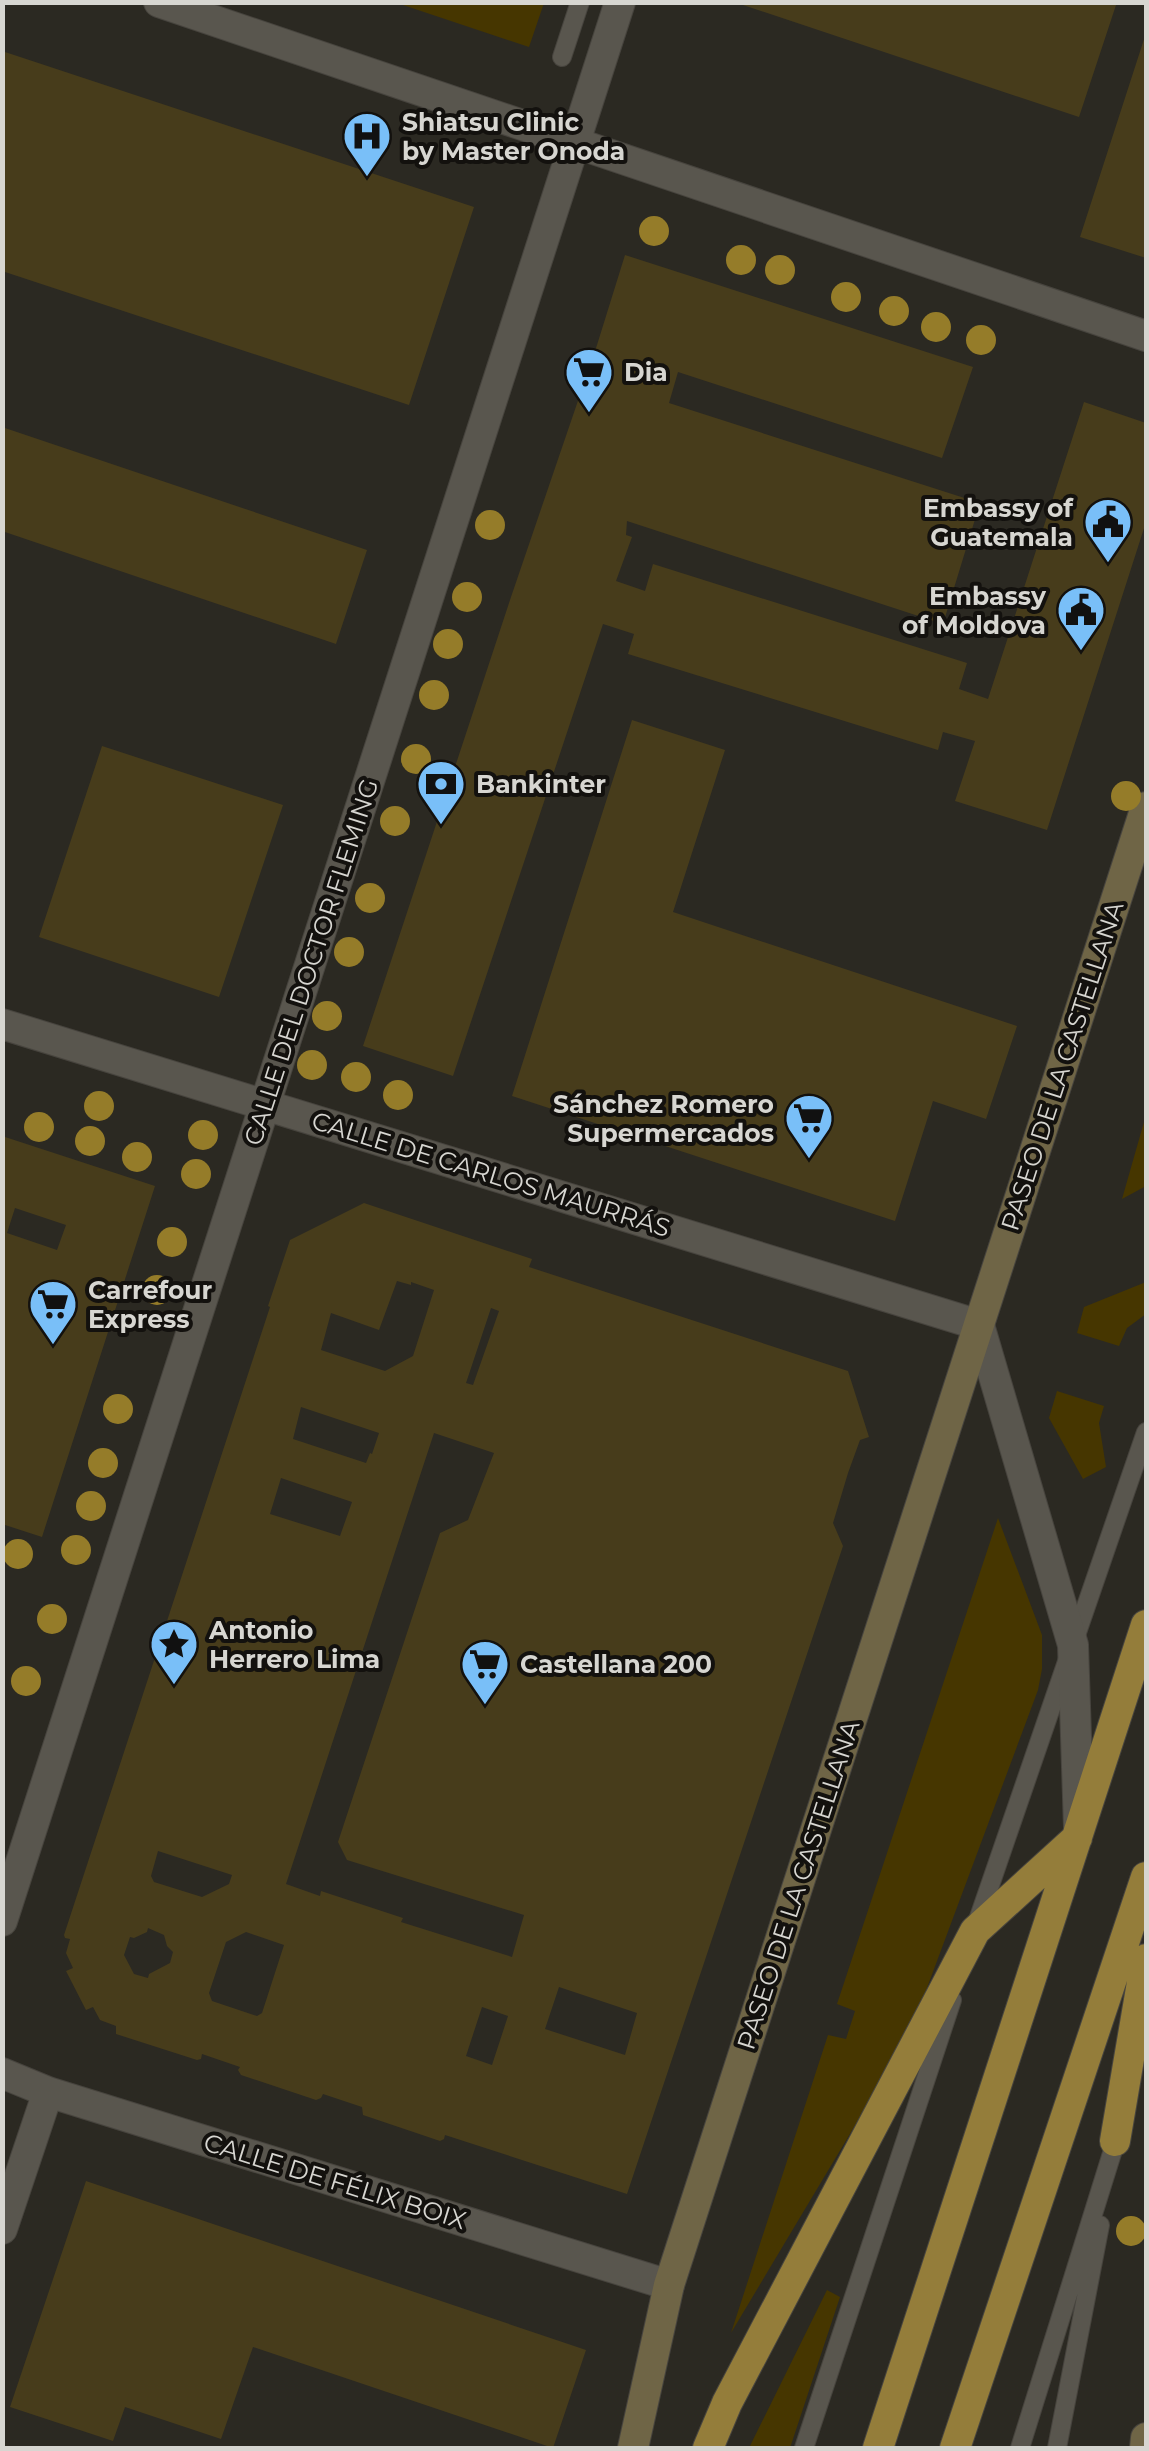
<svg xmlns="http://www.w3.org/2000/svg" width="1149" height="2451" font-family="Montserrat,sans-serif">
<rect width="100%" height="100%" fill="#2b2922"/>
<!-- green -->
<path fill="#463600" d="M397 3H544L529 47Z
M1146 1115V1186L1122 1199Z
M1146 1282V1314L1127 1328 1119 1346 1077 1333 1084 1307Z
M1057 1391 1104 1406 1099 1423 1106 1467 1083 1479 1049 1418Z
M998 1518 1042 1635V1669L1038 1690 918 2012 875 2092 731 2333 828 2035 846 2039 855 2011 837 2004Z
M827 2290 840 2297 790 2448H749Z"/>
<!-- building -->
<path fill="#473c1b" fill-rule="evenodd" d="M734 2H1117L1079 117Z
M1146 33V258L1080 237Z
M2 51 474 207 409 405 2 271Z
M625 255 973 367 942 458 678 372 669 403 980 503 943 624 627 521 626 535 632 537 616 581 645 591 653 564 967 663 959 689 988 699 1084 402 1146 423V522L1047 830 955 801 975 741 943 732 938 750 628 654 634 634 603 624 453 1076 363 1046 511 597 597 345Z
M2 427 367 550 336 644 2 531Z
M632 720 725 750 673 912 1017 1026 986 1119 933 1101 895 1221 512 1096Z
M102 746 283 805 219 997 39 937Z
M2 1136 155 1186 42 1537 2 1524ZM15 1208 66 1225 57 1250 7 1233Z
M364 1203 532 1259 529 1267 848 1371 869 1437 860 1440 848 1473 833 1523 843 1546 627 2194 445 2135 444 2139 440 2141 363 2115 362 2107 323 2094 321 2098 316 2100 241 2075 238 2070 240 2067 202 2054 201 2059 197 2060 116 2034V2026L100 2020 93 2007 86 2010 66 1971 73 1968 66 1953 70 1939 65 1938 64 1935 270 1307 268 1306 290 1240ZM397 1281 411 1285V1282L434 1290 413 1356 385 1371 321 1350 331 1313 379 1330ZM491 1308 499 1311 473 1385 466 1383ZM301 1407 379 1433 372 1454 370 1453 366 1463 293 1439ZM434 1433 494 1453 468 1520 440 1533 338 1842 347 1860 524 1915 512 1957 401 1922 403 1918 321 1891 320 1896 286 1884ZM281 1478 352 1502 340 1536 270 1514ZM158 1851 232 1875 229 1884 202 1897 154 1882 151 1876ZM148 1928 164 1935 167 1946 173 1952 170 1963 149 1974 148 1978 134 1974 124 1955 130 1937 134 1938 147 1932ZM246 1932 284 1945 262 2013 257 2016 212 2001 209 1993 226 1942ZM559 1987 637 2013 625 2055 545 2029ZM482 2007 508 2016 492 2065 466 2056Z
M86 2181 586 2350 553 2448 253 2347 221 2439 125 2407 113 2441 10 2407Z"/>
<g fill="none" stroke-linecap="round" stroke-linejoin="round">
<!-- service casing -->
<g stroke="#47443e" stroke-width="20">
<path id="service" d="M562 57 580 2
M977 1923 1146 1432
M804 2448 952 2000
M1020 2448 1118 2134
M1057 2448 1100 2225"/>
</g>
<!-- minor casing -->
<g stroke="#47443e" stroke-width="32">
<path id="minor" d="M159 2 1146 336
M2 1024 979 1325 1073 1645 1079 1828
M2 1921 620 2
M2 2073 48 2092 669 2285
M2 2229 48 2092"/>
</g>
<!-- secondary casing -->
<g stroke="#47443e" stroke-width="32">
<path id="secondary" d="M633 2448 669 2285 1146 807
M1145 2448 1146 2438"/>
</g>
<!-- trunk casing -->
<g stroke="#47443e" stroke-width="32">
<path id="trunk" d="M1115 2141 1146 1959
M708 2448 727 2403 975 1931 1077 1838
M878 2448 1146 1625
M955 2448 1146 1877"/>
</g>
<!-- service -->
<use href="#service" stroke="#59564e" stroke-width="18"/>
<!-- minor -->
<use href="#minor" stroke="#59564e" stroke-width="30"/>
<!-- secondary -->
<use href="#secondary" stroke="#6f6546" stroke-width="30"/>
<!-- trunk -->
<use href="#trunk" stroke="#947d3a" stroke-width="30"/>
</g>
<!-- trees -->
<g fill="#957c29">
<circle cx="654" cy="231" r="15"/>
<circle cx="741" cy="260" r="15"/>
<circle cx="780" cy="270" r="15"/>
<circle cx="846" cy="297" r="15"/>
<circle cx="894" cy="311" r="15"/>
<circle cx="936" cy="327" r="15"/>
<circle cx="981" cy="340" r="15"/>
<circle cx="490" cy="525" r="15"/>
<circle cx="467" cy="597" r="15"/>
<circle cx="448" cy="644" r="15"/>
<circle cx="434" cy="695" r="15"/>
<circle cx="416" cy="759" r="15"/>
<circle cx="1126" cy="796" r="15"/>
<circle cx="395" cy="821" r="15"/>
<circle cx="370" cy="898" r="15"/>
<circle cx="349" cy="952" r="15"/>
<circle cx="327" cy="1016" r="15"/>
<circle cx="312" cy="1065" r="15"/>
<circle cx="356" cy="1077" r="15"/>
<circle cx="398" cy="1095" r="15"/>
<circle cx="99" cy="1106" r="15"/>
<circle cx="39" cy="1127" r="15"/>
<circle cx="203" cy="1135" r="15"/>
<circle cx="90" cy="1141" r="15"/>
<circle cx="137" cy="1157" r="15"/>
<circle cx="196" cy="1174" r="15"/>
<circle cx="172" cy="1242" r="15"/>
<circle cx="157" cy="1290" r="15"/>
<circle cx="118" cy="1409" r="15"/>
<circle cx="103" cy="1463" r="15"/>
<circle cx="91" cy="1506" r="15"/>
<circle cx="76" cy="1550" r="15"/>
<circle cx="18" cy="1554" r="15"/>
<circle cx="52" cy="1619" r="15"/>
<circle cx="26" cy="1681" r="15"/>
<circle cx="1131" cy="2231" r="15"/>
</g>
<!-- icons -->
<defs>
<g id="hospital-pin" transform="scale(2.5)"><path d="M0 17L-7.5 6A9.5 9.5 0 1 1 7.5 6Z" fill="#79bff8" stroke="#13110e"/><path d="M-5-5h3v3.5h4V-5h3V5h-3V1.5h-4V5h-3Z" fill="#111"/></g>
<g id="supermarket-pin" transform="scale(2.5)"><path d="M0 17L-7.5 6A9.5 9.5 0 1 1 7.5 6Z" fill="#79bff8" stroke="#13110e"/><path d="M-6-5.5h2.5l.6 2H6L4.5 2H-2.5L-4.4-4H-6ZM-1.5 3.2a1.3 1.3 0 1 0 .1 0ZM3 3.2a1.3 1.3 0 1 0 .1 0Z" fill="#111"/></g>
<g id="civic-pin" transform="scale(2.5)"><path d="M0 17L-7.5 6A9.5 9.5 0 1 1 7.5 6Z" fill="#79bff8" stroke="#13110e"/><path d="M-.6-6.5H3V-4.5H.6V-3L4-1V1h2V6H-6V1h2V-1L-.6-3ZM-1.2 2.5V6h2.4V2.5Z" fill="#111"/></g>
<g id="bank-pin" transform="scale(2.5)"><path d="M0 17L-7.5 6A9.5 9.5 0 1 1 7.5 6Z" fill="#79bff8" stroke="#13110e"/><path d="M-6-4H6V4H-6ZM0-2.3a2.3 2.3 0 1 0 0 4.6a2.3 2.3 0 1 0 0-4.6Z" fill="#111"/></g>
<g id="sight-pin" transform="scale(2.5)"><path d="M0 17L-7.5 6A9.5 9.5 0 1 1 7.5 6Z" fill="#79bff8" stroke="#13110e"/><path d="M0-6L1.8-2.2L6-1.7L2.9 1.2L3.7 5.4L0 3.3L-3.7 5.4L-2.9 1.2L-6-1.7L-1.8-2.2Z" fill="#111"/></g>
</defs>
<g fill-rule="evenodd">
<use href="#hospital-pin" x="367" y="136"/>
<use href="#supermarket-pin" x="589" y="372"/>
<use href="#civic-pin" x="1108" y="522"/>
<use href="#civic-pin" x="1081" y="610"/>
<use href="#bank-pin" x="441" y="784"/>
<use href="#supermarket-pin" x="809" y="1118"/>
<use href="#supermarket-pin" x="53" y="1304"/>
<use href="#sight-pin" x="174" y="1644"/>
<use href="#supermarket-pin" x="485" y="1664"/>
</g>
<g text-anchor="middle" stroke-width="8" stroke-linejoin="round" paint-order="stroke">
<!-- poi labels -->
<g font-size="25" font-weight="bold" fill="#d7d6d1" stroke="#13110e" text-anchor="start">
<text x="402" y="131">Shiatsu Clinic<tspan x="402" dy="29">by Master Onoda</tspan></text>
<text x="624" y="381">Dia</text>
<text x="1073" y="517" text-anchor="end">Embassy of<tspan x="1073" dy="29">Guatemala</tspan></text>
<text x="1046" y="605" text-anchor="end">Embassy<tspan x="1046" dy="29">of Moldova</tspan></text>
<text x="476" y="793">Bankinter</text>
<text x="774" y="1113" text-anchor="end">Sánchez Romero<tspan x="774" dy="29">Supermercados</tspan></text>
<text x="88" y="1299">Carrefour<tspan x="88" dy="29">Express</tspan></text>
<text x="209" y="1639">Antonio<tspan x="209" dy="29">Herrero Lima</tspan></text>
<text x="520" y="1673">Castellana 200</text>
</g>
<!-- street labels -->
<g font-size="25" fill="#d7d6d1" stroke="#13110e">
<text transform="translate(311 962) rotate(-72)" y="9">CALLE DEL DOCTOR FLEMING</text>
<text transform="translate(1062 1066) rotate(-72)" y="9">PASEO DE LA CASTELLANA</text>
<text transform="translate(491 1174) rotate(17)" y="9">CALLE DE CARLOS MAURRÁS</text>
<text transform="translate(798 1885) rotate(-72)" y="9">PASEO DE LA CASTELLANA</text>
<text transform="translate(335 2181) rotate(17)" y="9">CALLE DE FÉLIX BOIX</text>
</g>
</g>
<!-- border -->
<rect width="1149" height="2451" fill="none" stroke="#d7d6d1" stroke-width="10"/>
</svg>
